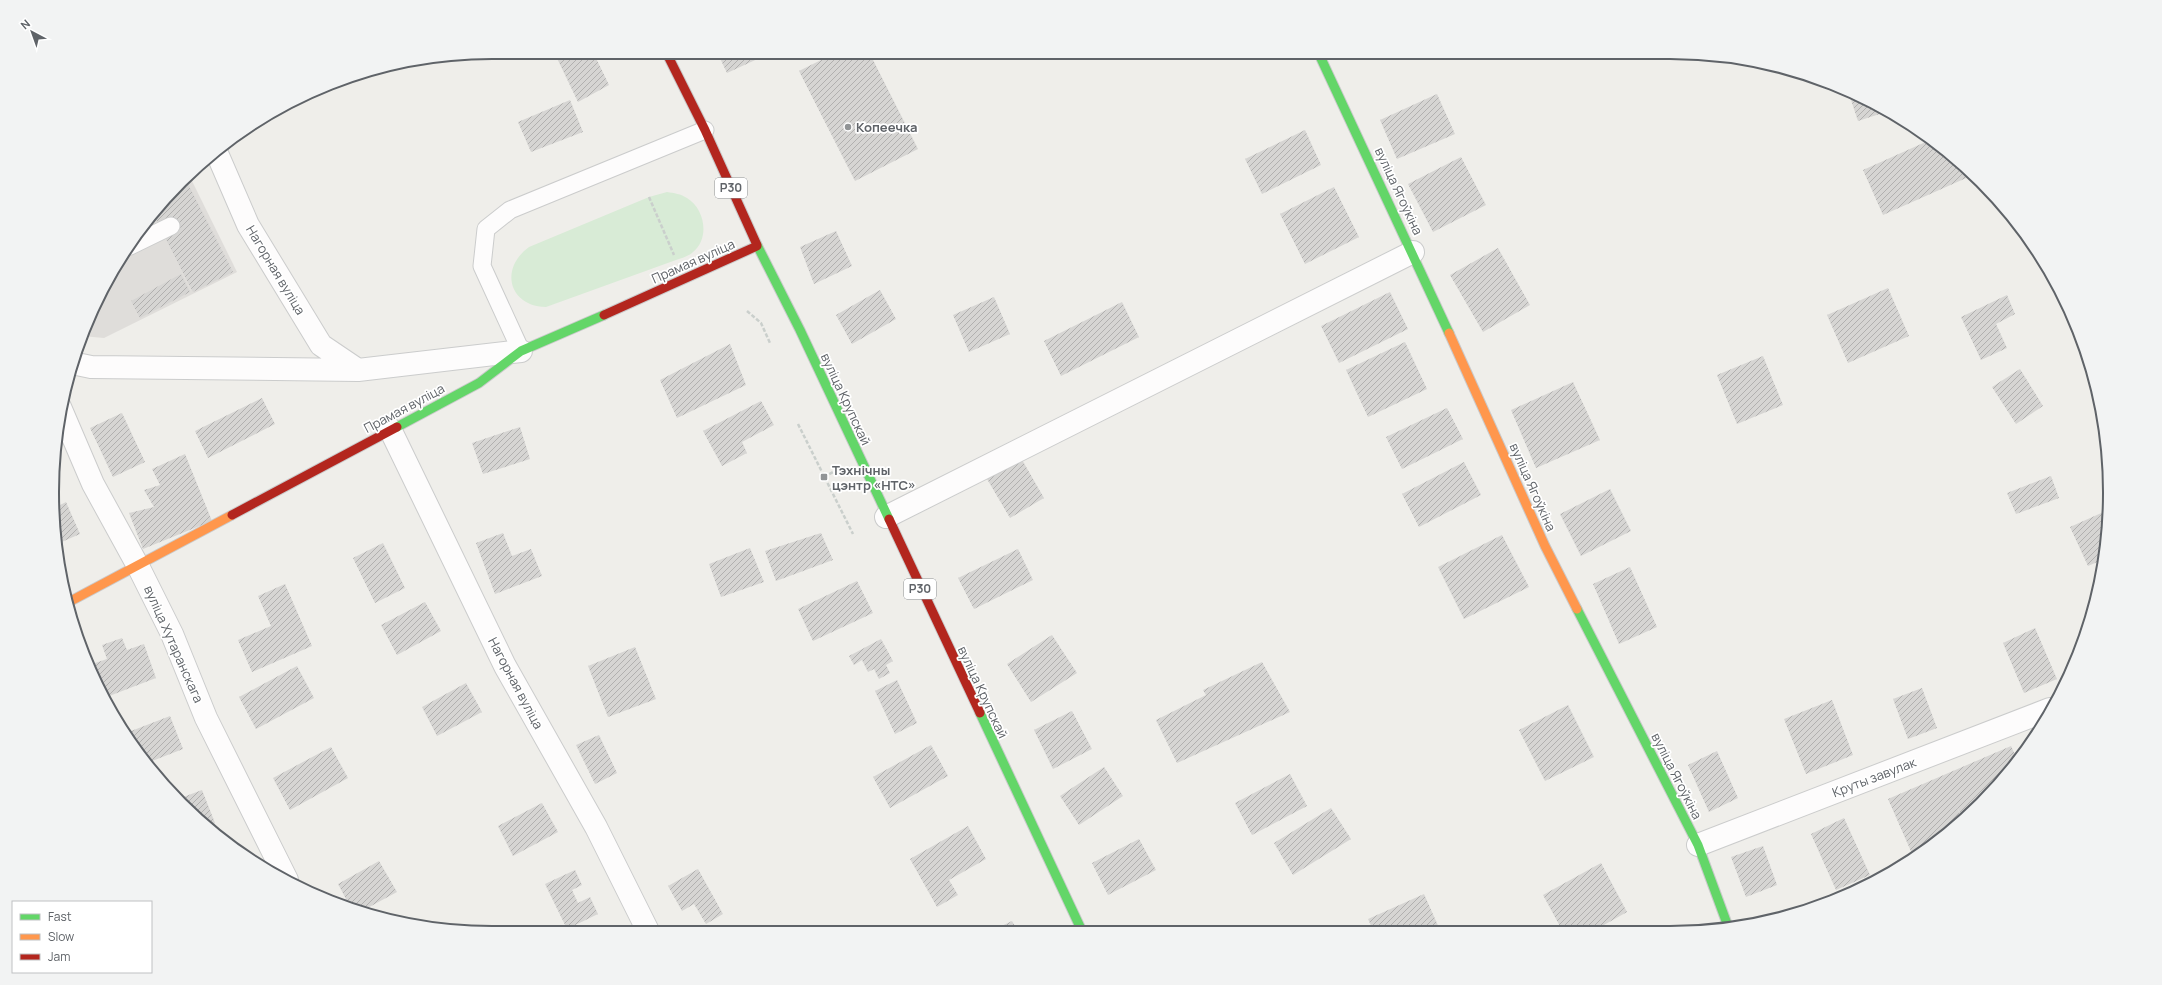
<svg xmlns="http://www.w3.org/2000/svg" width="2162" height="985" font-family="Manrope,sans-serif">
<defs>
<pattern id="building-hatch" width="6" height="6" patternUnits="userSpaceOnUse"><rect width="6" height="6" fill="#d6d5d3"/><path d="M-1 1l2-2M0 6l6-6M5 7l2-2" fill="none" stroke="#b1b0af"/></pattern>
</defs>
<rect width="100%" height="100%" fill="#efeeea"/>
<!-- industrial -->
<path fill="#dfddda" d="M189 175 237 272 104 338 82 336 111 272 161 202Z"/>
<!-- grass -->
<path fill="#d8ebd6" d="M667 192C674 193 681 194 687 198 705 209 710 238 693 252 689 256 682 258 676 260L546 307C509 306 499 269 529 247L649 197Z"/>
<!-- building -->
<path fill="url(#building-hatch)" d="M554 52H593L609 85 578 102Z
M717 52H773L727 73Z
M837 52H869L918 149 855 181 799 71Z
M1437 94 1455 134 1397 159 1380 120Z
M1855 95 1889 111 1858 121 1850 97Z
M570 100 583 132 531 152 518 122Z
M1305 130 1321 165 1262 194 1245 159Z
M1930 140 1960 161 1973 175 1883 215 1863 170Z
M1461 157 1486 205 1433 232 1408 184Z
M185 178 233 272 193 292 153 214 161 202Z
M1334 187 1359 237 1305 264 1280 214Z
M836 231 852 266 814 284 800 247Z
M1498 248 1530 305 1483 332 1450 275Z
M181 274 190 292 140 318 131 301Z
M1888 288 1909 336 1848 363 1827 315Z
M880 290 896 319 852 344 836 315Z
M1390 292 1408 329 1339 363 1321 326Z
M2007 295 2015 314 1996 324 2007 348 1981 360 1961 317Z
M994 297 1010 334 969 352 953 315Z
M1122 302 1139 337 1061 376 1044 341Z
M1405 342 1427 389 1368 417 1346 370Z
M730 344 746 385 677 418 660 380Z
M1763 356 1783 405 1737 424 1717 375Z
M2020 369 2043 406 2016 424 1992 387Z
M1573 382 1600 440 1536 468 1511 410Z
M262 398 275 424 208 458 195 431Z
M761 401 774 425 742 442 747 453 722 466 703 431Z
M1447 408 1463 439 1402 469 1386 437Z
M122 413 145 462 113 477 90 428Z
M520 427 530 459 483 474 472 443Z
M185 454 212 521 143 549 129 513 154 507 144 490 160 485 152 469Z
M1021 458 1044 498 1010 518 987 479Z
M1464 462 1481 495 1419 527 1402 494Z
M2051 476 2059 498 2016 514 2007 493Z
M1610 489 1631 531 1581 556 1560 514Z
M66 502 80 534 57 544 54 508Z
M2108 510 2104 559 2088 566 2070 527Z
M503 533 512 556 531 549 542 576 495 594 476 543Z
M821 533 833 560 776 581 765 551Z
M1502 535 1529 587 1464 619 1438 567Z
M383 543 405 588 375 603 353 558Z
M750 548 764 582 721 597 709 564Z
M1018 549 1033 580 974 609 958 578Z
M1630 567 1657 627 1619 644 1593 584Z
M857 581 873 613 813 641 798 609Z
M285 584 312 646 252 672 238 640 271 626 258 596Z
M425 602 441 631 397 655 381 625Z
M2035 628 2057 679 2024 693 2003 643Z
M1052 635 1077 673 1031 702 1007 664Z
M122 638 127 650 144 644 156 678 104 698 89 665 107 659 102 645Z
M881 639 893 661 886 665 890 673 879 679 874 669 868 672 862 660 854 665 849 656Z
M635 647 656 699 608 717 588 666Z
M1262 662 1290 712 1177 763 1156 720 1206 695 1203 690Z
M297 666 314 698 256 729 239 697Z
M897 680 917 723 895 734 875 691Z
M466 683 482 712 437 736 422 707Z
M1922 688 1937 728 1908 739 1893 699Z
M1832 700 1853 755 1806 774 1784 719Z
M1568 705 1594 757 1545 781 1519 730Z
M1072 711 1092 749 1053 769 1034 730Z
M170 716 183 749 147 763 126 733Z
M599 735 617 773 595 784 576 745Z
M931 745 948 776 890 808 873 777Z
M2011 746 2018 761 2001 783 1963 819 1957 807 1962 819 1938 842 1913 856 1888 799Z
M331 747 348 778 290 810 273 778Z
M1717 751 1738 798 1709 812 1688 765Z
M1104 767 1123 796 1079 825 1060 796Z
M1290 774 1307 806 1252 835 1235 803Z
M202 790 215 823 206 826 178 799Z
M542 803 558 832 513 856 498 826Z
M1331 808 1351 839 1293 875 1274 843Z
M1844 818 1870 875 1836 890 1811 834Z
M968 826 986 859 949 880 958 895 937 907 910 859Z
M1139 839 1156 870 1108 895 1092 863Z
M1763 846 1777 885 1746 897 1731 857Z
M379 861 397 892 360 912 337 903 346 899 338 884Z
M1601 863 1627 912 1595 930H1562L1543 895Z
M698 869 723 914 706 924 694 904 682 911 668 886Z
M575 870 582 885 572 890 578 903 590 897 598 914 567 929 545 884Z
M1424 894 1440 930H1373L1368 919Z
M1012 921 1018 931H991Z"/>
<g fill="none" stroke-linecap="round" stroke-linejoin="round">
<!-- lane casing -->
<g stroke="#cbcccc" stroke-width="19">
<path id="lane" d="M130 246 171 226
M521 351 482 266 486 229 510 210 705 130"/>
</g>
<!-- street casing -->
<g stroke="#cbcccc" stroke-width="24">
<path id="street" d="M216 151 248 225 321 345 358 370
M72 363 91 367 358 370 521 351
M60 407 93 484 138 566 172 634 206 718 287 880
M390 429 505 666 596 827 649 933
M886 517 1413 252
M1698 845 2050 709"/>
</g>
<!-- fast casing -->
<g stroke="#cacacb" stroke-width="11">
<path id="fast" d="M1318 52 1449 333
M757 245 800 330 889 519
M397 427 479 383 521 351 604 315
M1577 609 1698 845 1729 929
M980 713 1082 931"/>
</g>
<!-- slow casing -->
<g stroke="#cacacb" stroke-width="11">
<path id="slow" d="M1449 333 1545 546 1577 609
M67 603 232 515"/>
</g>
<!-- jam casing -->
<g stroke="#cacacb" stroke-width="11">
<path id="jam" d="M666 52 705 130 757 245
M604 315 757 246
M232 515 397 427
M889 519 980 713"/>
</g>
<!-- path -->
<path stroke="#cacfcc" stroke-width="2.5" stroke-dasharray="4 2" stroke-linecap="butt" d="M649 197 674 255
M747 311 761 323 770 343
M798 424 853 534
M824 477 835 471"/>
<!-- lane -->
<use href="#lane" stroke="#fdfcfc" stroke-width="17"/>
<!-- street -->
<use href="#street" stroke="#fdfcfc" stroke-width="22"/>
<!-- fast -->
<use href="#fast" stroke="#63d668" stroke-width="9"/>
<!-- slow -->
<use href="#slow" stroke="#ff974d" stroke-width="9"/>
<!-- jam -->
<use href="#jam" stroke="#b3261e" stroke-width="9"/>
</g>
<!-- markers -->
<g fill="#919496" stroke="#fff" stroke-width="1.5">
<circle cx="848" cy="127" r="4"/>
<rect x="820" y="473" width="8" height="8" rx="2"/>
</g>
<g text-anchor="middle" stroke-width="3.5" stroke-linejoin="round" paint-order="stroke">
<!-- shield labels -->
<g fill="#fff" stroke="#8f9295" stroke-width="1">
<rect x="715" y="178" width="32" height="20" rx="3"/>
<rect x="904" y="579" width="32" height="20" rx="3"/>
</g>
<g font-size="12" font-weight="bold" fill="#5f6368">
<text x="731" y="192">Р30</text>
<text x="920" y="593">Р30</text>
</g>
<!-- poi labels -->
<g font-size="13" font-weight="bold" fill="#5f6368" stroke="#fff" text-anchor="start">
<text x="856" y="132">Копеечка</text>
<text x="832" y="475">Тэхнічны<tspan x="832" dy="15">цэнтр «НТС»</tspan></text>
</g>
<!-- street labels -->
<g font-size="13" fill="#5f6368" stroke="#fff">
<text transform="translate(1399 191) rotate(65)" y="5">вуліца Ягоўкіна</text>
<text transform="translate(693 261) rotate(-24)" y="5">Прамая вуліца</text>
<text transform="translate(276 270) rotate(59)" y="5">Нагорная вуліца</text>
<text transform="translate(846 399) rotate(65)" y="5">вуліца Крупскай</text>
<text transform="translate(404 408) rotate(-28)" y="5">Прамая вуліца</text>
<text transform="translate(1533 487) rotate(66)" y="5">вуліца Ягоўкіна</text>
<text transform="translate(174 644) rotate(66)" y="5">вуліца Хутаранскага</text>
<text transform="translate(516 683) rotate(62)" y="5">Нагорная вуліца</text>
<text transform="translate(983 692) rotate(65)" y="5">вуліца Крупскай</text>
<text transform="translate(1677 776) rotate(63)" y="5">вуліца Ягоўкіна</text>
<text transform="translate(1874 777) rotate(-21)" y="5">Круты завулак</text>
</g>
</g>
<!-- crop -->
<path d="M0 0H2162V985H0ZM492 59H1670A433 433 0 0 1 2103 492V493A433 433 0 0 1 1670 926H492A433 433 0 0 1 59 493V492A433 433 0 0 1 492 59Z" fill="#f2f3f3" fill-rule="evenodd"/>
<path fill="none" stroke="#5f6368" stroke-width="2" d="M492 59H1670A433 433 0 0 1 2103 492V493A433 433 0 0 1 1670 926H492A433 433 0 0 1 59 493V492A433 433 0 0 1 492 59Z"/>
<!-- legend -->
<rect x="12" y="901" width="140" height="72" fill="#ffffff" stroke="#bfc1c3"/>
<rect x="20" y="914" width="20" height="6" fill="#63d668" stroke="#bfc1c3"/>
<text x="48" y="921" font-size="12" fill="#5f6368">Fast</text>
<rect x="20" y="934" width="20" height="6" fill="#ff974d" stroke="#bfc1c3"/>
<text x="48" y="941" font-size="12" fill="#5f6368">Slow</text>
<rect x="20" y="954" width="20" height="6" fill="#b3261e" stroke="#bfc1c3"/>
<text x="48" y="961" font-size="12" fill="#5f6368">Jam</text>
<!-- north arrow -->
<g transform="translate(32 32) rotate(319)" stroke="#ffffff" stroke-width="3" paint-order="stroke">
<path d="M0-3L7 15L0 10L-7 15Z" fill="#5f6368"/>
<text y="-6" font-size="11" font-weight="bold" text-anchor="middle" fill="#5f6368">N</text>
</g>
</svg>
